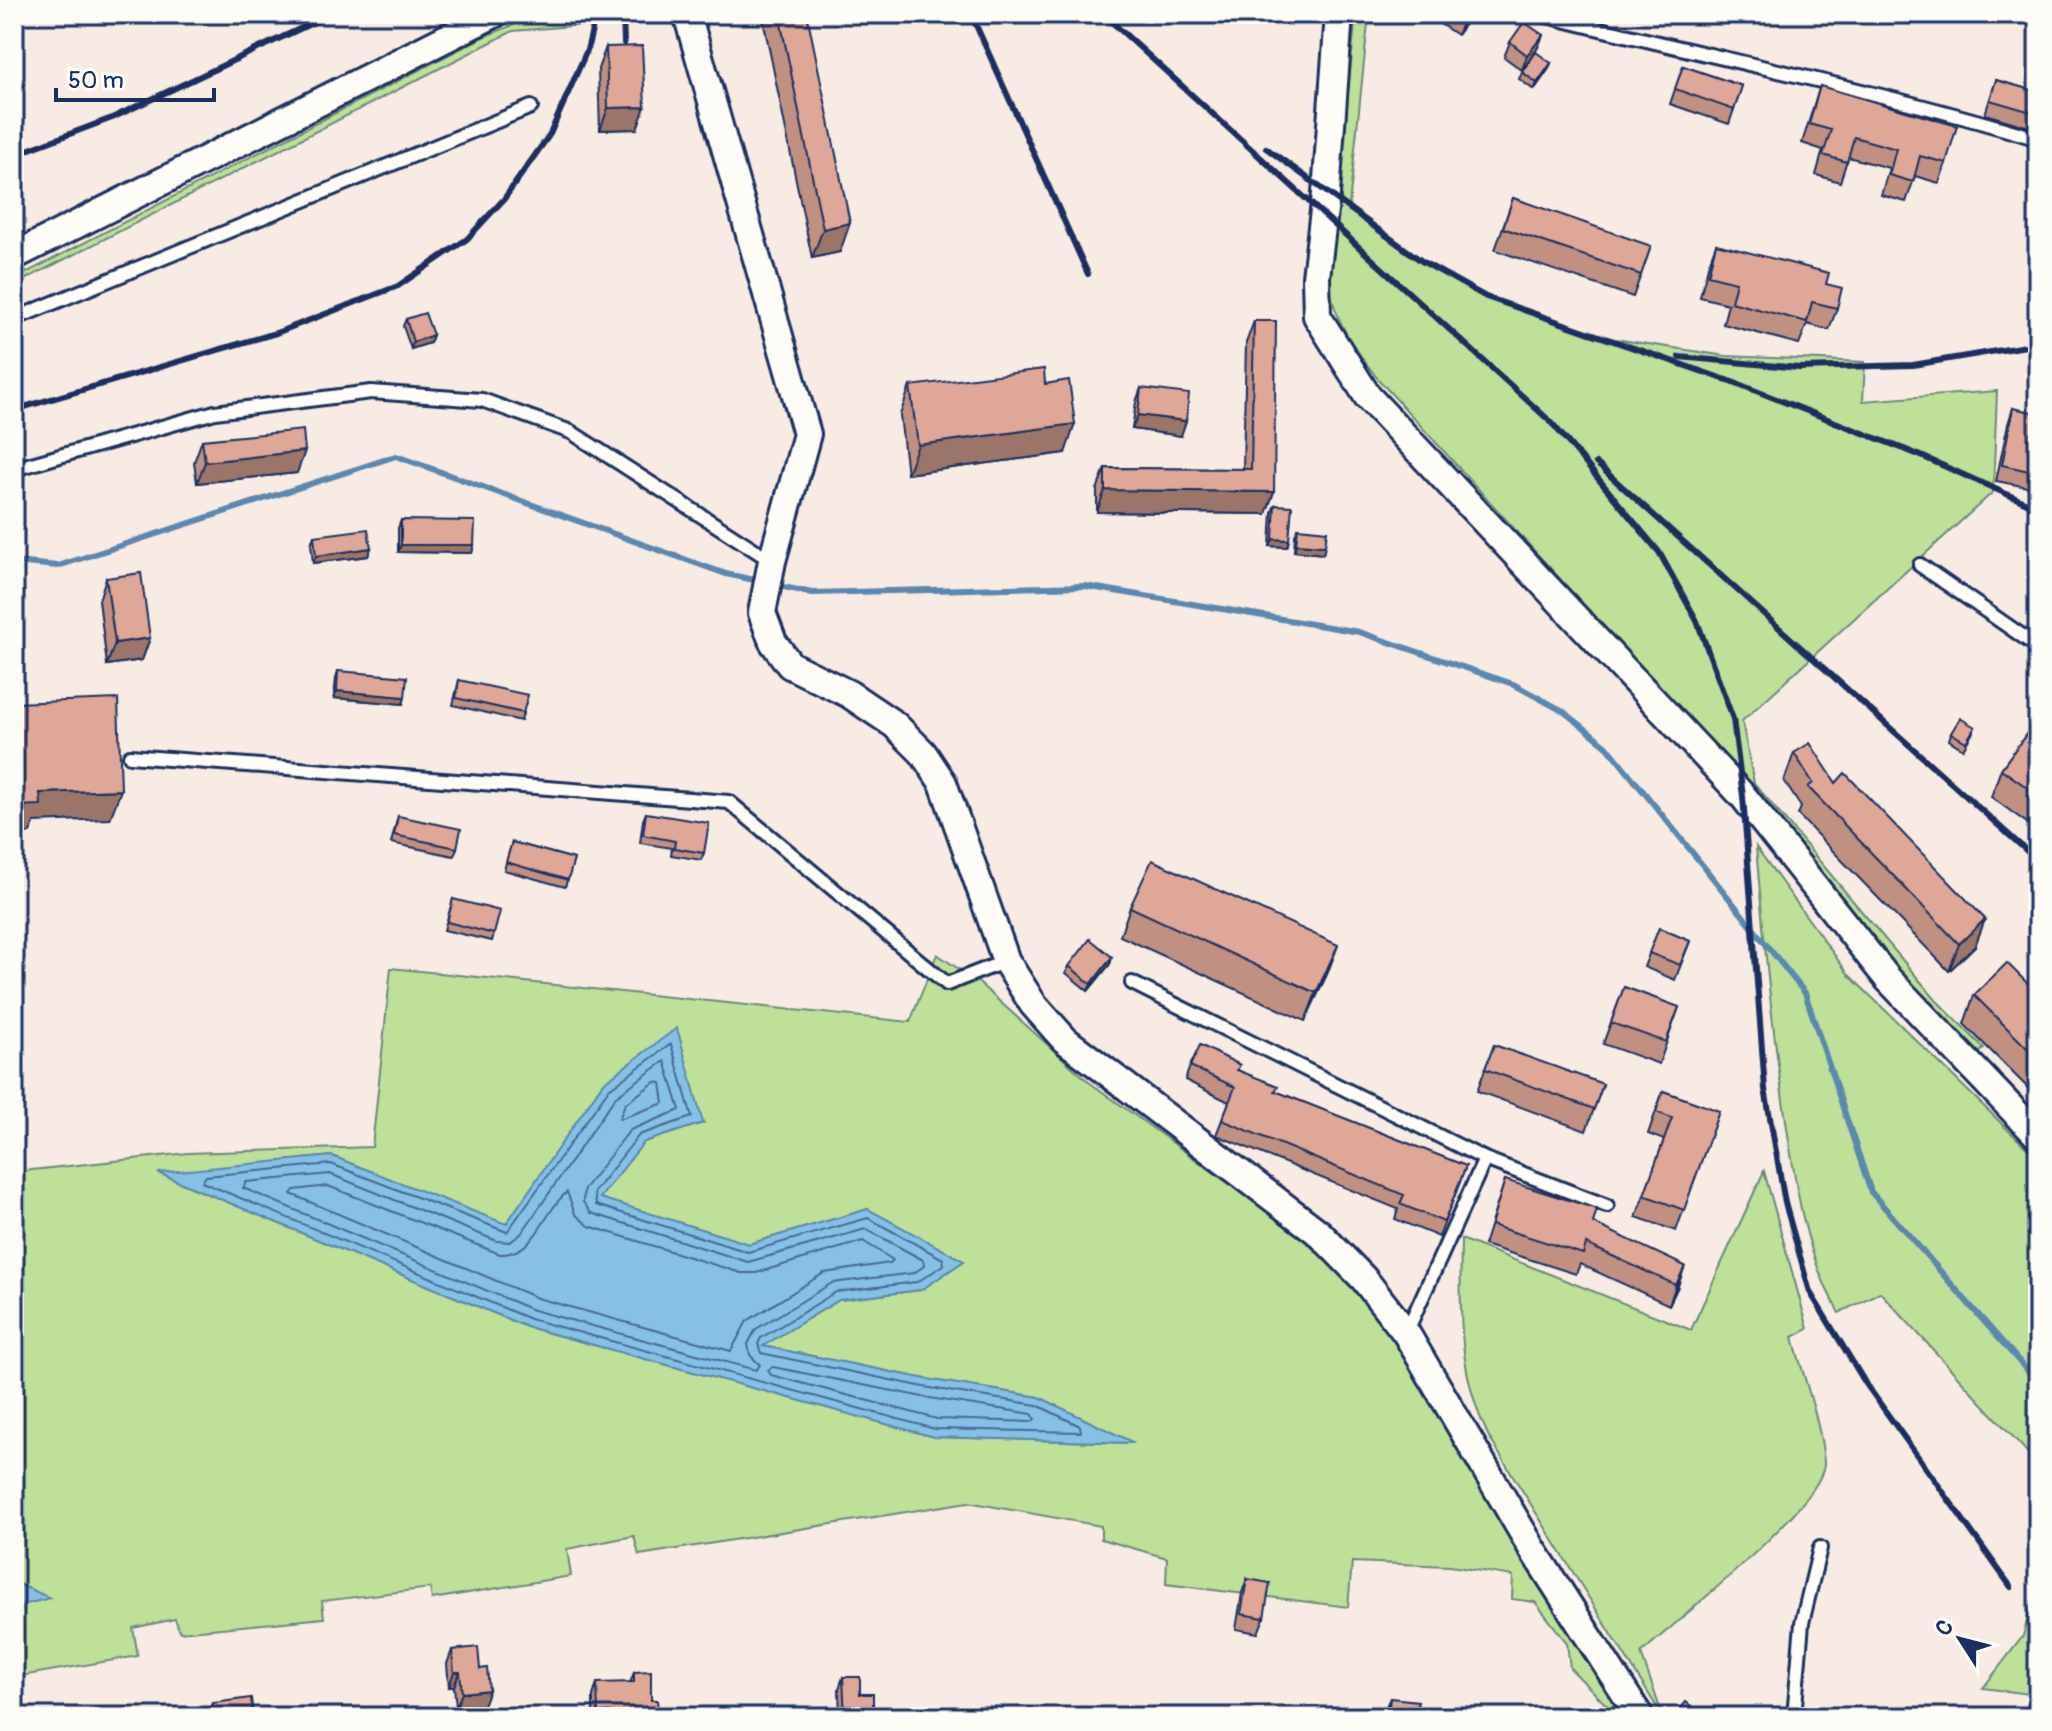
<svg xmlns="http://www.w3.org/2000/svg" width="2052" height="1731" font-family="Pangolin,sans-serif">
<rect width="100%" height="100%" fill="#f7ebe4"/>
<filter id="ink" filterUnits="userSpaceOnUse"><feTurbulence type="fractalNoise" baseFrequency=".0125" numOctaves="2"/><feDisplacementMap in="SourceGraphic" scale="16" xChannelSelector="R" yChannelSelector="G"/><feConvolveMatrix kernelMatrix="1 2 1 2 8 2 1 2 1" color-interpolation-filters="sRGB"/></filter>
<g filter="url(#ink)">
<!-- green -->
<path fill="#bee099" stroke="#6c887c" stroke-width="2" fill-rule="evenodd" d="M541 14H617L618 22 513 31 14 285V279L483 37Z
M1356 14H1369L1349 206 1406 250 1482 294 1589 335 1726 356 1865 362 1863 401 1997 391 1993 492 1742 721 1754 783 1936 1000 1984 1048 1975 1058 1854 936 1675 705 1378 379C1354 348 1332 319 1329 279Z
M1756 847 1849 975 2038 1159V1464L1880 1292 1839 1313C1805 1254 1796 1188 1786 1121 1772 1030 1764 939 1756 847Z
M937 954 979 983 1089 1082 1312 1244 1345 1279 1408 1351 1632 1717H1618L1570 1668 1567 1643 1535 1602 1512 1599 1513 1576 1450 1566 1352 1562 1348 1607 1166 1584 1167 1558 1101 1539V1526L968 1502 639 1555 634 1536 567 1549 571 1576 432 1599 430 1588 322 1601 324 1618 180 1632 175 1619 133 1628 138 1656 21 1676 14 1660V1607L48 1598 14 1582V1172L188 1153 372 1147 391 968 910 1022ZM603 1083 703 1123 644 1142 599 1198 749 1244 868 1209 920 1290 839 1300 762 1346 926 1379 1039 1397 1132 1443 934 1437 527 1327 160 1174 332 1156 506 1225Z
M1764 1171 1808 1329 1793 1337C1803 1376 1821 1423 1824 1462 1827 1502 1674 1623 1641 1653L1663 1717 1489 1437C1457 1372 1460 1310 1461 1239L1691 1330Z
M2038 1578V1695L1983 1688 2023 1636Z"/>
<!-- water -->
<path fill="#86c1e5" stroke="#5b87af" stroke-width="2" d="M677 1028 703 1123 644 1142 600 1198 749 1244 868 1209 964 1261 921 1290 839 1300 763 1346 926 1379 1039 1397 1134 1443 934 1437 527 1327 158 1173 332 1156 506 1224 603 1083Z
M14 1582 50 1598 14 1607Z"/>
<g fill="none" stroke-linecap="round" stroke-linejoin="round">
<!-- shore -->
<path stroke="#466994" stroke-width="2" d="M671 1044 692 1117 639 1135 594 1192 596 1205 748 1252 868 1218 943 1259 944 1265 917 1282 836 1292 761 1338 758 1344 761 1353 924 1387 1037 1405 1080 1426 1081 1432 935 1429 530 1319 202 1182 206 1176 331 1164 507 1232 609 1089Z
M665 1061 680 1110 630 1130 584 1189 583 1202 591 1213 748 1262 866 1229 923 1260 924 1266 914 1273 832 1283 756 1329 748 1344 750 1355 760 1365 756 1370 533 1310 243 1188 246 1182 330 1174 497 1241 510 1242 521 1234 616 1096Z
M655 1082 661 1083 664 1103 619 1119 625 1104Z
M328 1186 500 1254C537 1255 543 1211 567 1192L575 1214 589 1226 741 1273H756L863 1241 893 1260 890 1263 824 1273 747 1321 731 1351 537 1298 291 1194 294 1190Z
M773 1367 923 1397 1032 1414 1035 1419 1031 1422 937 1419 771 1375 768 1370Z"/>
<!-- stream -->
<path stroke="#5b87af" stroke-width="6" d="M14 562 58 566 396 456 726 574 759 581
M774 585 812 593 1085 586 1359 632 1513 684 1563 711 1606 745 1805 993 1871 1192 2038 1383"/>
<!-- service casing -->
<g stroke="#1b2f5e" stroke-width="18">
<path id="service" d="M1539 14C1705 56 1874 89 2038 139
M14 319 531 107
M14 469 215 412 371 392 482 400 571 432 772 561
M1920 565 2038 647
M130 756 729 802 947 984 1006 961
M1132 983 1485 1159 1406 1333
M1485 1159 1607 1206
M1794 1717 1802 1623 1820 1548"/>
</g>
<!-- minor casing -->
<g stroke="#1b2f5e" stroke-width="32">
<path id="minor" d="M687 14 807 434 772 561 762 613 773 642 790 665 849 694 895 725 923 753 943 783 1006 961 1033 1004 1065 1040 1319 1233 1364 1279 1406 1333 1533 1550 1640 1717
M1339 14 1326 194 1316 277 1317 316 1368 397 1743 796 1888 979 2038 1136
M14 256 494 14"/>
</g>
<!-- service -->
<use href="#service" stroke="#fdfcf7" stroke-width="12"/>
<!-- minor -->
<use href="#minor" stroke="#fdfcf7" stroke-width="26"/>
<!-- rail -->
<path stroke="#1b2f5e" stroke-width="6" d="M623 14 624 43
M971 14 1088 274
M1103 14 1552 423 1659 552 1697 621 1733 719 1743 796 1765 1089 1785 1203 1810 1292 1866 1384 2011 1587
M1266 148 1423 262 1486 297 1741 385 1919 455 2038 508
M14 155 112 118 331 14
M1679 357 1799 368 1913 365 2038 344
M14 410 276 333 398 286 467 239 504 199 550 134 587 50 596 14
M1596 463 2038 861"/>
</g>
<!-- wall -->
<path fill="#c09083" stroke="#1b2f5e" stroke-width="2" d="M762 14H807L840 252 812 258Z
M1442 14H1472L1457 35 1439 23Z
M1543 35 1537 49 1522 70 1504 57 1510 42Z
M606 47 637 129 600 130 598 69Z
M1551 63 1548 70 1534 90 1519 79 1522 72Z
M1683 66 1742 86 1729 124 1670 104Z
M1996 80 2038 92V125L2036 129 1985 114Z
M1820 86 1946 163 1939 183 1915 176 1906 202 1881 195 1889 168 1848 157 1840 182 1816 175 1823 150 1802 143Z
M1513 198 1651 246 1633 297 1495 250Z
M1716 244 1826 284 1837 308 1829 330 1807 324 1799 344 1723 324 1728 304 1700 297 1708 266Z
M406 319 433 335 430 343 411 349 403 326Z
M1254 321 1266 514 1097 512V490L1105 468 1243 469 1246 343Z
M1045 384 1065 453 907 474 900 415 910 386Z
M1141 388 1181 436 1132 429 1136 402Z
M2013 408 2033 429 2038 430V489L1996 481 2008 424Z
M202 440 297 473 197 483 194 462Z
M1275 505 1289 540 1287 547 1270 546 1272 512Z
M401 520 474 545 472 553 398 552V528Z
M1298 528 1325 546 1323 554 1294 551 1295 535Z
M314 536 371 548 368 556 313 563 311 544Z
M106 578 150 638 142 660 107 665 99 600Z
M338 671 405 697 403 704 334 698 336 678Z
M459 680 523 713 521 721 453 705Z
M2038 718V831L1991 797 2001 769Z
M1975 727 1972 734 1963 749 1949 740 1951 733Z
M1794 753 1836 783 1985 919 1975 946 1949 971 1798 815 1801 807 1784 781Z
M646 813 704 853 701 860 671 855 672 848 640 843 643 820Z
M398 816 457 848 454 856 391 843Z
M512 842 574 859 565 887 504 870Z
M453 899 494 934 492 941 444 930Z
M1130 907 1338 945 1327 974 1305 1021 1120 936Z
M1659 928 1690 941 1675 980 1644 967Z
M1112 957 1110 964 1088 991 1066 973 1069 966Z
M1624 987 1679 1007 1659 1064 1603 1044Z
M2038 994V1098L1964 1024 1974 995Z
M1494 1045 1603 1084 1586 1131 1477 1091Z
M1190 1066 1238 1070 1275 1091 1466 1166 1439 1237 1395 1219 1398 1209 1216 1135 1229 1102 1185 1080Z
M1663 1091 1719 1111 1676 1231 1636 1217 1664 1140 1648 1134Z
M1505 1180 1593 1223 1678 1286 1669 1305 1580 1264 1576 1274 1484 1245Z
M1247 1579 1264 1618 1258 1633 1236 1629 1242 1593Z
M452 1650 480 1669 483 1705 456 1707 454 1686 449 1687 447 1664Z
M634 1672 651 1700 659 1717H593V1696L597 1683H630Z
M843 1677 860 1694 873 1717H840L839 1689Z
M1390 1698 1416 1717H1381Z
M213 1703 253 1717H207Z"/>
<!-- shaded-wall -->
<path fill="#9c756a" stroke="#1b2f5e" stroke-width="2" d="M1467 14H1472L1457 35 1463 21Z
M1543 35 1537 49 1522 70 1527 55Z
M1551 63 1548 70 1534 90 1537 83Z
M645 107 637 129 600 130 608 108Z
M850 223 840 252 812 258 823 229Z
M433 335 430 343 411 349 413 342Z
M1138 415 1186 421 1181 436 1132 429Z
M1075 424 1065 453 907 474 918 445Z
M305 451 297 473 197 483 205 462Z
M1105 490 1274 492 1266 514 1097 512Z
M1273 539 1289 540 1287 547 1270 546Z
M1296 544 1325 546 1323 554 1294 551Z
M401 545H474L472 553 398 552Z
M371 548 368 556 313 563 316 556Z
M150 638 142 660 107 665 115 643Z
M337 691 405 697 403 704 334 698Z
M121 790 110 819 34 822 30 833 14 834V806L40 793Z
M1985 919 1975 946 1949 971 1959 944Z
M1338 945 1327 974 1305 1021 1316 993Z
M1112 957 1110 964 1088 991 1091 984Z
M1685 1266 1678 1286 1669 1305 1676 1285Z
M454 1672H460L454 1686 449 1687Z
M489 1690 483 1705 456 1707 462 1693Z
M614 1712 612 1717H596L598 1713Z"/>
<!-- building -->
<path fill="#dfa798" stroke="#1b2f5e" stroke-width="2" d="M779 14H807L850 223 823 229Z
M1453 14H1467L1463 21Z
M1524 22 1543 35 1527 55 1510 42Z
M642 46 645 107 608 108 606 47Z
M1536 52 1551 63 1537 83 1522 72Z
M1683 66 1742 86 1734 110 1675 89Z
M1996 80 2038 92V114L1990 100Z
M1820 86 1957 126 1946 163 1920 156 1913 182 1889 175 1896 149 1854 137 1847 162 1823 155 1831 130 1809 124Z
M1513 198 1651 246 1641 275 1503 228Z
M1716 244 1829 273 1826 284 1842 288 1837 308 1812 302 1807 322 1731 302 1736 282 1708 275Z
M425 313 433 335 413 342 406 319Z
M1254 321H1276L1274 492 1105 490V468L1251 469Z
M1044 369 1045 384 1069 380 1075 424 918 445 910 386Z
M1141 388 1189 394 1186 421 1138 415Z
M2013 408 2036 413 2033 429 2038 430V473L2002 465Z
M303 430 305 451 205 462 202 440Z
M1275 505 1292 506 1289 540 1273 539Z
M401 520 475 521 474 545H401Z
M1298 528 1327 531 1325 546 1296 544Z
M368 529 371 548 316 556 314 536Z
M141 573 150 638 115 643 106 578Z
M338 671 407 677 405 697 337 691Z
M459 680 528 695 523 713 456 698Z
M118 699 121 790 40 793 41 805 14 806V703Z
M1960 718 1975 727 1966 742 1951 733Z
M2038 718V795L2001 769Z
M1810 743 1836 783 1845 773 1985 919 1959 944 1808 787 1813 783 1794 753Z
M646 813 709 823 704 853 674 848 675 841 643 835Z
M398 816 461 829 457 848 394 835Z
M512 842 574 859 568 880 506 862Z
M1152 860 1338 945 1316 993 1130 907Z
M453 899 500 911 494 934 447 922Z
M1659 928 1690 941 1680 965 1649 953Z
M1090 939 1112 957 1091 984 1069 966Z
M2007 963 2038 994V1059L1974 995Z
M1624 987 1679 1007 1666 1042 1611 1023Z
M1200 1045 1240 1065 1237 1070 1278 1086 1275 1091 1466 1166 1444 1222 1400 1204 1404 1195 1222 1120 1235 1087 1190 1066Z
M1494 1045 1603 1084 1594 1109 1485 1069Z
M1663 1091 1719 1111 1684 1210 1644 1195 1672 1118 1656 1112Z
M1505 1180 1597 1209 1593 1223 1685 1266 1676 1285 1586 1244 1583 1254 1491 1225Z
M1247 1579 1270 1583 1264 1618 1241 1614Z
M478 1647 480 1669 487 1668 489 1690 462 1693 460 1672H454L452 1650Z
M651 1671V1700H657L659 1717H614V1712L598 1713 597 1683 634 1682V1672Z
M843 1677H860V1694H873V1717H845Z
M251 1698 253 1717H214L213 1703Z
M1390 1698 1418 1701 1416 1717H1385V1707H1389Z
M1686 1702 1699 1712 1695 1717H1674Z"/>
</g>
<!-- margin -->
<rect width="2052" height="1731" fill="none" stroke="#fdfcf7" stroke-width="48"/>
<rect x="24" y="24" width="2004" height="1683" fill="none" stroke="#1b2f5e" stroke-width="3" filter="url(#ink)"/>
<!-- north arrow -->
<g transform="translate(1960 1639) rotate(306)" stroke="#fdfcf7" stroke-width="6" paint-order="stroke">
<path d="M0-6L14 30L0 20L-14 30Z" fill="#1b2f5e"/>
<text y="-12" font-size="22" font-weight="bold" text-anchor="middle" fill="#1b2f5e">С</text>
</g>
<!-- scale -->
<path d="M56 88v12h158v-12" fill="none" stroke="#1b2f5e" stroke-width="4"/>
<text x="68" y="88" font-size="24" fill="#1b2f5e" stroke="#fdfcf7" stroke-width="6" paint-order="stroke">50 m</text>
</svg>
